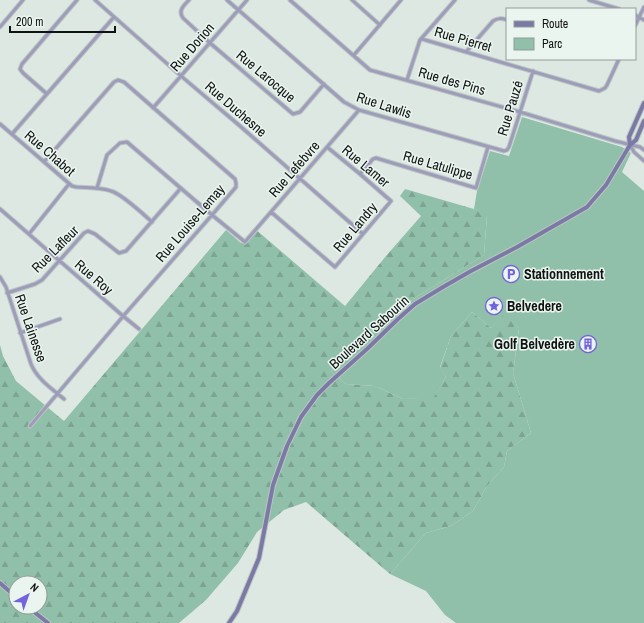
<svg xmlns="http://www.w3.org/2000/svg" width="644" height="623" font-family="'Archivo Narrow',sans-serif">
<defs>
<pattern id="forest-firs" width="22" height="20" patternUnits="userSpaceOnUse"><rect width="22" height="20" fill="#91c0aa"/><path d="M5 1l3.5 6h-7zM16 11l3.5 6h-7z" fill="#7ca491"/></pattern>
</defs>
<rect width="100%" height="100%" fill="#dee8e3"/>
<!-- green -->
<path fill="#91c0aa" d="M522 117 622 147 631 153 622 172 644 191V623H456L445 615 426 591 390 574 426 533 451 526 473 511 487 486 504 467 507 451 531 433 513 373 519 328 505 315 491 328 472 312 451 336 440 367 446 377 434 398 403 399 375 386 346 384 331 371 336 365 375 327 410 301 484 255 487 216 474 209 477 191 490 151 509 156Z"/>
<!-- forest -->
<path fill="url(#forest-firs)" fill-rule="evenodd" d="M405 189 474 209 487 215 484 255 410 301 375 327 336 365 331 371 346 384 375 386 403 399 434 397 446 377 440 368 451 336 472 312 491 328 505 314 519 328 513 373 531 433 507 451 504 467 487 486 473 511 451 526 426 533 390 574 306 502 284 510 257 532 238 563 206 600 179 623H0V345L3 356 16 381 64 421 226 230 241 243 254 228 345 306 386 256 421 216 400 196ZM16 583H40V607H16Z"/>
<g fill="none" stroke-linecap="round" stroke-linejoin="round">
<!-- street casing -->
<g stroke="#bdc6c1" stroke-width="5">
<path id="street" d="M95 0 181 76 240 126 363 234
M189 0C183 6 178 11 183 18L210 43 293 114 300 112 324 84
M227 0 344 102 359 110 504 151 507 150 509 147 533 71
M290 0 370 70 520 112 615 141 640 147 644 150
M352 0 380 25
M589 0 619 9
M635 15 644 20
M635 26 644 7
M0 27 23 0
M422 39 599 91 605 88 607 85 619 59
M466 52 493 21C498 18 501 18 507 20
M354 55 401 0
M407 80 420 40 455 0
M47 94 23 73 20 69 22 64 77 0
M153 108 247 0
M0 124 72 186 76 187C87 188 100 187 111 191 122 194 142 213 152 222
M12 134 114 17
M630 145 634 152 644 161
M360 174 373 159 376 158 476 188 488 147
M97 188 107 155 120 143 127 142 212 215 245 242 359 110
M0 209 123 316 139 329
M271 212 335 267 391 201 360 174 327 147
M29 234 69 184
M0 277 6 287 31 364C37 379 52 389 64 399
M7 293 35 284 42 280 84 233 88 231 95 234 119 253 126 251 181 188
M20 333 60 319
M30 426 125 314 212 215 236 187V183L235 179 124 82 118 80 114 82 44 162"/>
</g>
<!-- secondary casing -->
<g stroke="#bdc6c1" stroke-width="6">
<path id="secondary" d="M630 145 629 137 644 103
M0 583 16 597
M28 607 48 623
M229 623 237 611 259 558 273 485 287 446 301 417 317 395 329 383 367 349 398 319 415 304 443 287 471 271 517 247 587 207 606 185 630 145 636 140 644 121"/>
</g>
<!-- street -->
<use href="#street" stroke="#9d9dbb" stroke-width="3"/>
<!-- secondary -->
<use href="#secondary" stroke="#7b7aa6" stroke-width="4"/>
</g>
<!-- icons -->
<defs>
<g id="parking-ring" transform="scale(0.9)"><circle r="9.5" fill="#ebf5f0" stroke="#7363dd" stroke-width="1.5"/><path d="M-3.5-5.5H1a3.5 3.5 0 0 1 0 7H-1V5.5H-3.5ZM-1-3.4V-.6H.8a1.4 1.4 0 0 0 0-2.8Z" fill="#7363dd"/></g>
<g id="sight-ring" transform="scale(0.9)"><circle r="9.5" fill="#ebf5f0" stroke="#7363dd" stroke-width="1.5"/><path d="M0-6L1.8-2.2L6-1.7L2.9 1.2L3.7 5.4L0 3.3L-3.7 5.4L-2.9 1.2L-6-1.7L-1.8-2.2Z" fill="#7363dd"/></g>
<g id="building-ring" transform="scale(0.9)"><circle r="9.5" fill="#ebf5f0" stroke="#7363dd" stroke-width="1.5"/><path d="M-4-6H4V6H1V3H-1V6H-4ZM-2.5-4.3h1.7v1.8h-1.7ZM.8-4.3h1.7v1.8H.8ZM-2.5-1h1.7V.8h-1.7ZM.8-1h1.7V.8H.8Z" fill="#7363dd"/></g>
</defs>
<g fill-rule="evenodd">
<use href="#parking-ring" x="511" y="274"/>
<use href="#sight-ring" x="494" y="306"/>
<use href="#building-ring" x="588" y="344"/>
</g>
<g text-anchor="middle" stroke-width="3" stroke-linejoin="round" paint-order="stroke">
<!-- street labels -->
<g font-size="14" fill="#0f1311" stroke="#ebf5f0">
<text transform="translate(463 39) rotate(16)" y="5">Rue Pierret</text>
<text transform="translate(192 47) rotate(-49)" y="5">Rue Dorion</text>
<text transform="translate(266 76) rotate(40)" y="5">Rue Larocque</text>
<text transform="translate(452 81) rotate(16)" y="5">Rue des Pins</text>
<text transform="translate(384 105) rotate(18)" y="5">Rue Lawlis</text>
<text transform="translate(510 108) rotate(-73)" y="5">Rue Pauzé</text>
<text transform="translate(236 109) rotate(41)" y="5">Rue Duchesne</text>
<text transform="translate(50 153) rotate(41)" y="5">Rue Chabot</text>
<text transform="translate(438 165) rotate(16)" y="5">Rue Latulippe</text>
<text transform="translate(366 166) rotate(40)" y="5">Rue Lamer</text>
<text transform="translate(294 169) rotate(-49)" y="5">Rue Lefebvre</text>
<text transform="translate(190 223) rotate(-49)" y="5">Rue Louise-Lemay</text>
<text transform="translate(355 227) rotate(-50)" y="5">Rue Landry</text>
<text transform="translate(55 249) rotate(-45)" y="5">Rue Lafleur</text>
<text transform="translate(94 277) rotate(41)" y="5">Rue Roy</text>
<text transform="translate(31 328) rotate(71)" y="5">Rue Lainesse</text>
<text transform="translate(369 332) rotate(-42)" y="5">Boulevard Sabourin</text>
</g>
<!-- poi labels -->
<g font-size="14" font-weight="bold" fill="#0f1311" stroke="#ebf5f0" text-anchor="start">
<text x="524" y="279">Stationnement</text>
<text x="507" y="311">Belvedere</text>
<text x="575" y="349" text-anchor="end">Golf Belvedère</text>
</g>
</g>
<!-- legend -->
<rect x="506" y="8" width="130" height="52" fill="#ebf5f0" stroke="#939b97"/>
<rect x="514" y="21" width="20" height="6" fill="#7b7aa6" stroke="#939b97"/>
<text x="542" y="28" font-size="12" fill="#0f1311">Route</text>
<rect x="514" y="38" width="20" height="12" fill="#91c0aa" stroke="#939b97"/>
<text x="542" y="48" font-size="12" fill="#0f1311">Parc</text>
<!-- north arrow -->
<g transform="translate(28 595) rotate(41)"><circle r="19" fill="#ebf5f0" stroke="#939b97"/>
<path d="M0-3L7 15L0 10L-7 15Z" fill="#7363dd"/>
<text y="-6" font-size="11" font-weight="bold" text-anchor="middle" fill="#0f1311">N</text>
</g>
<!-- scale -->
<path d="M10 26v6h105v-6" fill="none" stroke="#0f1311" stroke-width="2"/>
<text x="16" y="26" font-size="12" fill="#0f1311" stroke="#ebf5f0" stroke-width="3" paint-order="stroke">200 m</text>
</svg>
